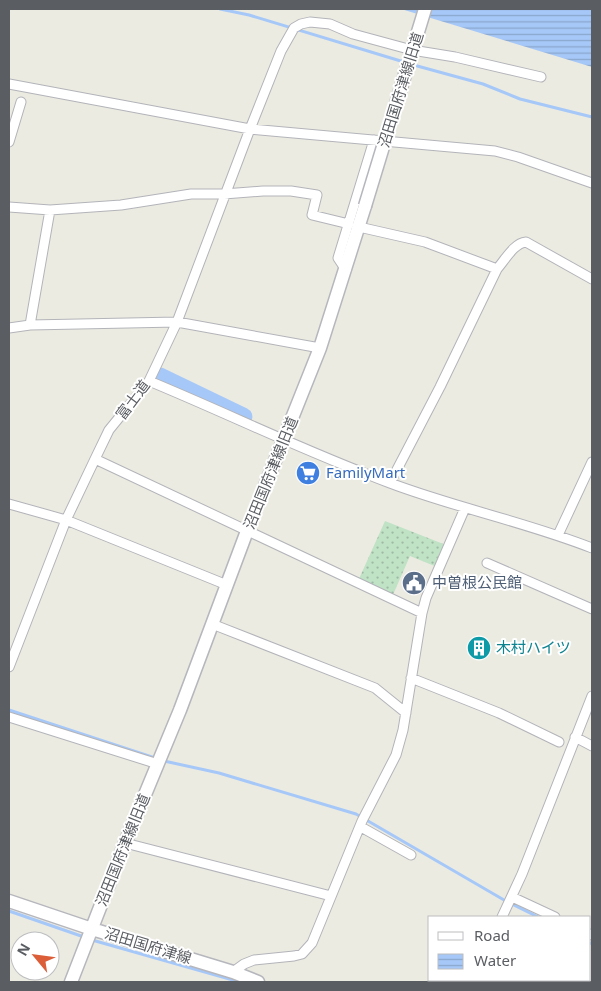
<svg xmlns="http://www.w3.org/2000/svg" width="601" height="991" font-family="'Noto Sans','Noto Sans JP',sans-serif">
<defs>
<pattern id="grass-dots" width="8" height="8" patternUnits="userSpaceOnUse" patternTransform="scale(1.25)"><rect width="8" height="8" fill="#c0e2c5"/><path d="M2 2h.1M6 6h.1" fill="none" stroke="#9fbaa3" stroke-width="1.8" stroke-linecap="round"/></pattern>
<pattern id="water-rules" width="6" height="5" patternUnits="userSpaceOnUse" patternTransform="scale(1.25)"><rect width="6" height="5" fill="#a6c8f8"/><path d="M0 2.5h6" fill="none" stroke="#8aa6cc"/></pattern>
</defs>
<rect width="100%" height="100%" fill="#ecebe2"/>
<!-- grass -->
<path fill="url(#grass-dots)" d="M385 521 446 545 437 567 410 556 392 597 358 581Z"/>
<!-- water -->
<path fill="url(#water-rules)" d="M401 9H592V67Z"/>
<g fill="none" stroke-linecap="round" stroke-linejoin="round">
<!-- stream -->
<path stroke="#a6c8f8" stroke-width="3" d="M220 9 249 15 404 62
M410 64 483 84 520 99 592 117
M9 710 158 759
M164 761 219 773 356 814 504 900 538 917
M9 911 84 937
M92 940 240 982
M590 943 592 944"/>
<!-- river -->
<path stroke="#a6c8f8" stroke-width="19" d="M160 377 243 417"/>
<!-- street casing -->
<g stroke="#b3b4b9" stroke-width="11">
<path id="street" d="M9 84 250 129 495 151 518 157 592 183
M9 142 21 102
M9 207 50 210 121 205 191 194H224L263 191H291L317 195 312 215 349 224
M359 227 425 242 497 269C505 260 514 243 526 242L592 279
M346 270 338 258 374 140
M30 325 50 210
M9 328 30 325 177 322 320 348
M149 381C229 414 308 453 390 483 456 508 526 522 592 548
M95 459 422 613
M390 483 440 387 497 269
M9 504 66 520 227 585
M558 535 592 462
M487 563 592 609
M212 624 375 688 406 713
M9 667 66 520 95 459 109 430 149 381 177 322 250 129 281 51 294 28 301 24 310 22 330 24 353 34 412 50 455 57 541 77
M411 678 499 713 559 742
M9 717 158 764
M575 737 592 746
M361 827 411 855
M125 843 331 896
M512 897 555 917
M502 917 522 874 592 696
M590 934 592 935
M233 972 244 964 254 960 294 956 302 954 312 943 362 821 396 755 403 730 422 613 426 598 465 508
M469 982 470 980"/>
</g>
<!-- secondary casing -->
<g stroke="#b6b7bd" stroke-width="15">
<path id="secondary" d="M410 58 425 9
M9 901 92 929 233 972 258 982
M71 982 125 843 180 710 247 531 320 348 365 206"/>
</g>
<!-- street -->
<use href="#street" stroke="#fff" stroke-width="9"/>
<!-- secondary -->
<use href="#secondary" stroke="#fff" stroke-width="12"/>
<!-- secondary-bridge casing -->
<g stroke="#b6b7bd" stroke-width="15" stroke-linecap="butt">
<path id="secondary-bridge" d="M365 206 410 58"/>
</g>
<!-- secondary-bridge -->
<use href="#secondary-bridge" stroke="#fff" stroke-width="12"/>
</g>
<!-- icons -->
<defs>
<g id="supermarket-disc" transform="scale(1.25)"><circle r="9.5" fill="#3f7fe0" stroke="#fff"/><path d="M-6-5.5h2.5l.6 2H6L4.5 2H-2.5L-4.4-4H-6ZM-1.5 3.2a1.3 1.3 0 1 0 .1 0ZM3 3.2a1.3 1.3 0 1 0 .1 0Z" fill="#fff"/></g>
<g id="civic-disc" transform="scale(1.25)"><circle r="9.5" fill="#5c6f8a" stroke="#fff"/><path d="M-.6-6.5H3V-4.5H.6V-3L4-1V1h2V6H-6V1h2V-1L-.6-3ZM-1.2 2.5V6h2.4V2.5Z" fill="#fff"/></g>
<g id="building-disc" transform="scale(1.25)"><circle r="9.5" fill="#0f9aa8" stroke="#fff"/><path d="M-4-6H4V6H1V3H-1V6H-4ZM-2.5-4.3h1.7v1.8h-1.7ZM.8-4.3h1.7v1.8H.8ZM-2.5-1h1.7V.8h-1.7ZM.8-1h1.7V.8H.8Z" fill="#fff"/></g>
</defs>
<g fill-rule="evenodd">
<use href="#supermarket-disc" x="308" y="473"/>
<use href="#civic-disc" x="414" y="583"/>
<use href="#building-disc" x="479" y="648"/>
</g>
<g text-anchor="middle" stroke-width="4" stroke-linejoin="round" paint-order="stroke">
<!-- street labels -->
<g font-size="15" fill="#5a5d62" stroke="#fff">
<text transform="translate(401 90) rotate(-73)" y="5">沼田国府津線旧道</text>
<text transform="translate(133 400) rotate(-53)" y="5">富士道</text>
<text transform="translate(271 473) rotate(-68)" y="5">沼田国府津線旧道</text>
<text transform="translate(123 850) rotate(-68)" y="5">沼田国府津線旧道</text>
<text transform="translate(148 946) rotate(17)" y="5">沼田国府津線</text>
</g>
<!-- shop labels -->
<g font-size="15" fill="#366cbe" stroke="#fff" text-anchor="start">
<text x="326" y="478">FamilyMart</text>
</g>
<!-- service labels -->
<g font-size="15" fill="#4e5e75" stroke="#fff" text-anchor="start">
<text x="432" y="588">中曽根公民館</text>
</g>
<!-- culture labels -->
<g font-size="15" fill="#0d838f" stroke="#fff" text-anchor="start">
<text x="496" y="653">木村ハイツ</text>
</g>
</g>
<!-- border -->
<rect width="601" height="991" fill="none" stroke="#5a5d62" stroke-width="20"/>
<!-- legend -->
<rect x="428" y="916" width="162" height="65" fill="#ffffff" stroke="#bdbec0"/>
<rect x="438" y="932" width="25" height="8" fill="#ffffff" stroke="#bdbec0"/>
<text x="474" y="941" font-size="15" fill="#5a5d62">Road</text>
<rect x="438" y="954" width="25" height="15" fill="url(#water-rules)" stroke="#bdbec0"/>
<text x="474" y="966" font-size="15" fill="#5a5d62">Water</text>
<!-- north arrow -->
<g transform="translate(35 956) rotate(299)"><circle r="24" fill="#ffffff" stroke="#bdbec0"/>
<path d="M0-4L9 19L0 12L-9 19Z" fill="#db5e39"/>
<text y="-8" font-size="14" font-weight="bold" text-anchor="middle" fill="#5a5d62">N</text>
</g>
</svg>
